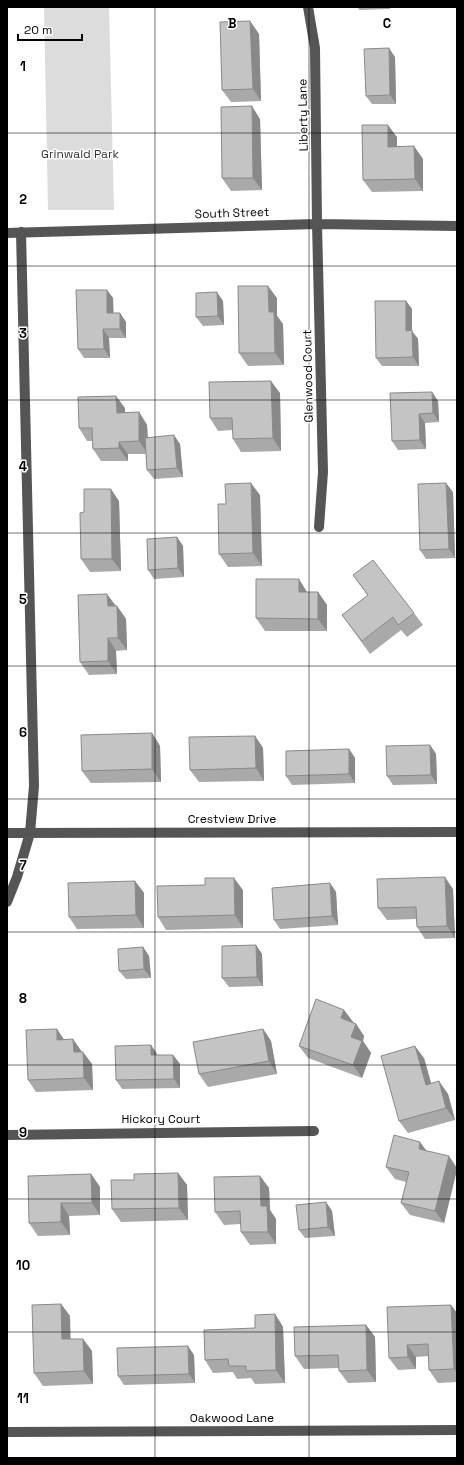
<svg xmlns="http://www.w3.org/2000/svg" width="464" height="1465" font-family="'Space Grotesk',sans-serif">
<rect width="100%" height="100%" fill="#fff"/>
<!-- green -->
<path fill="#dcdcdc" d="M44 7H109L114 210H48Z"/>
<g fill="none" stroke-linecap="round" stroke-linejoin="round">
<!-- minor -->
<path stroke="#555" stroke-width="10" d="M308 7 315 48 317 224 323 472 319 527
M7 233 317 224 457 226
M7 833 457 832
M7 902 17 877 30 833 34 786 21 232
M7 1135 314 1131
M7 1432 457 1430"/>
</g>
<!-- wall -->
<path fill="#a9a9a9" d="M357 7H390V9L360 10Z
M250 21 259 34 261 101 231 102 222 90Z
M395 57 396 104H372L366 96Z
M260 119 262 190 231 191 222 178Z
M397 137V146L423 159V191L372 192 363 180Z
M107 290 113 298V313H120L126 322V338H109L110 358H84L78 349Z
M277 298V316L283 324 284 365 248 366 239 353Z
M223 301 224 325 203 326 196 317Z
M406 301 412 309V331L418 339 419 366H382L376 358Z
M432 392 438 401 439 422 425 423 426 449 398 450 392 441Z
M280 393 281 451 241 452 233 439V430L218 431 210 418Z
M125 408V413L139 412 147 425 148 437 180 444 183 477 154 479 147 470 146 454H128V461H101L93 449 92 441H87L79 428Z
M453 492 455 558 426 559 420 550Z
M260 495 262 566 228 567 219 554 226 504Z
M119 501 121 571 90 572 81 559Z
M177 537 183 546 184 577 154 579 148 570Z
M353 575 414 613 423 625 407 637 401 630 370 654 342 615 368 596Z
M307 592H318L327 605V631H265L256 618Z
M116 606H117L126 619 127 650 116 651 117 674 89 675 80 662Z
M152 733 160 746 161 782 91 783 82 771Z
M255 736 263 748 264 781 199 782 190 770Z
M430 745 436 754 437 784 393 785 387 776Z
M349 749 355 758V783L292 785 286 776Z
M135 881 144 893V928L77 929 69 917Z
M330 883 336 892 338 925 280 929 274 920Z
M205 885 243 890V928L166 930 158 917Z
M453 889 455 938 425 939 417 927 416 919 387 920 378 908Z
M256 945 262 954 263 986 229 987 222 978Z
M143 947 149 956 151 978 126 979 119 971Z
M344 1010 353 1022 356 1024 364 1036 363 1041 371 1053 362 1078 308 1058 299 1046Z
M263 1029 271 1041 277 1074 208 1087 199 1074Z
M64 1040 82 1052 92 1064 93 1090 36 1092 28 1080Z
M151 1045 157 1054V1055H173L180 1064V1088L122 1089 116 1080Z
M424 1058 431 1083 448 1094 455 1120 408 1133 399 1121Z
M427 1151 457 1168 444 1223 410 1215 401 1203 406 1182 395 1179 386 1167Z
M178 1173 187 1185 188 1220 121 1222 112 1209 134 1180Z
M91 1174 100 1187V1215L69 1216 70 1235 38 1236 29 1223Z
M260 1176 269 1188 270 1210 276 1219V1244L250 1245 241 1232V1224L224 1225 215 1212Z
M326 1202 332 1211 335 1236 305 1238 299 1230Z
M61 1304 70 1316V1339H83L92 1351 93 1384 43 1386 34 1373Z
M451 1305 457 1313V1382L438 1383 429 1370V1356L416 1357V1369L398 1370 389 1358Z
M275 1314 283 1327 285 1383 255 1384 251 1378 237 1379 233 1372 213 1373 205 1360 255 1328Z
M366 1325 375 1337 376 1382 348 1383 339 1371V1368L304 1369 295 1356Z
M194 1355 195 1383 124 1385 118 1376Z"/>
<!-- shaded-wall -->
<path fill="#898989" d="M250 21 259 34 261 101 253 89Z
M389 48 395 57 396 104 390 95Z
M7 99 8 119 7 118Z
M252 106 260 119 262 190 253 178Z
M388 125 397 137V159L388 147Z
M414 146 423 159V191L415 179Z
M268 286 277 298V316L283 324 284 365 275 353 269 312Z
M107 290 113 298 114 322 107 313Z
M217 292 223 301 224 325 218 316Z
M406 301 412 309V331L418 339 419 366 413 357 406 331Z
M120 313 126 322V338L120 329Z
M103 329 109 338 110 358 104 349Z
M271 381 280 393 281 451 273 438Z
M432 392 438 401 439 422 433 413Z
M116 396 125 408V425L117 413Z
M139 412 147 425 148 454 139 441Z
M419 414 425 423 426 449 420 440Z
M174 435 180 444 183 477 177 468Z
M119 442 128 454V461L119 448Z
M251 483 260 495 262 566 253 553Z
M446 483 453 492 455 558 449 549Z
M111 489 119 501 121 571 112 559Z
M177 537 183 546 184 577 178 568Z
M299 579 307 592 308 604 299 592Z
M318 592 327 605V631L318 619Z
M107 594 116 606V619L108 606Z
M117 606 126 619 127 650 118 638Z
M108 638 116 651 117 674 108 661Z
M152 733 160 746 161 782 152 769Z
M255 736 263 748 264 781 256 768Z
M430 745 436 754 437 784 431 775Z
M349 749 355 758V783L349 774Z
M445 877 453 889 455 938 447 926Z
M234 878 243 890V928L235 915Z
M135 881 144 893V928L136 915Z
M330 883 336 892 338 925 332 916Z
M256 945 262 954 263 986 257 977Z
M143 947 149 956 151 978 144 969Z
M344 1010 353 1022 350 1031 341 1018Z
M356 1024 364 1036 363 1041 371 1053 362 1078 353 1065 351 1037Z
M57 1029 65 1041 57 1040Z
M263 1029 271 1041 277 1074 269 1061Z
M73 1039 82 1052V1065L74 1052Z
M151 1045 157 1054V1064L151 1055Z
M415 1046 424 1058 435 1097 426 1085Z
M83 1052 92 1064 93 1090 84 1078Z
M173 1055 180 1064V1088L174 1079Z
M439 1081 448 1094 455 1120 446 1108Z
M420 1142 429 1154 419 1149Z
M449 1156 457 1168V1170L444 1223 435 1211Z
M178 1173 187 1185 188 1220 179 1208Z
M91 1174 100 1187V1215L92 1203Z
M260 1176 269 1188 270 1210 276 1219V1244L268 1232 261 1206Z
M326 1202 332 1211 335 1236 328 1227Z
M61 1203 69 1216 70 1235 61 1222Z
M61 1304 70 1316 71 1352 62 1339Z
M451 1305 457 1313V1373L454 1369Z
M275 1314 283 1327 285 1383 276 1370Z
M366 1325 375 1337 376 1382 367 1370Z
M83 1339 92 1351 93 1384 84 1371Z
M407 1345 416 1357V1369L408 1357Z
M188 1346 194 1355 195 1383 189 1374Z"/>
<!-- building -->
<path fill="#c4c4c4" stroke="#898989" d="M250 21 253 89 222 90 220 22Z
M389 48 390 95 366 96 364 49Z
M252 106 253 178H222L221 107Z
M362 125H388V147L414 146 415 179 363 180Z
M238 286H268L269 312H274L275 353H239Z
M76 290H107V313H120V329H103L104 349H78Z
M217 292 218 316 196 317V293Z
M375 301H406V331L412 330 413 357 376 358Z
M271 381 273 438 233 439 232 418H210L209 382Z
M432 392 433 413 419 414 420 440 392 441 390 393Z
M116 396 117 413 139 412V441L119 442V448L93 449 92 428H79L78 397Z
M174 435 177 468 147 470 145 438Z
M251 483 253 553 219 554 218 504H226L225 484Z
M446 483 449 549 420 550 418 484Z
M84 489H111L112 559H81L80 513 84 512Z
M177 537 178 568 148 570 147 539Z
M373 560 414 613 398 625 393 617 362 641 342 615 368 595 353 575Z
M256 579H299V592H318V619L256 618Z
M107 594 108 606H117L118 638H108V661L80 662 78 595Z
M152 733V769L82 771 81 735Z
M255 736 256 768 190 770 189 737Z
M430 745 431 775 387 776 386 746Z
M349 749V774L286 776V751Z
M445 877 447 926 417 927 416 907 378 908 377 879Z
M205 878H234L235 915 158 917 157 886 205 885Z
M135 881 136 915 69 917 68 883Z
M330 883 332 916 274 920 272 888Z
M256 945 257 977 222 978V946Z
M143 947 144 969 119 971 118 949Z
M316 999 344 1010 341 1018 356 1024 351 1037 362 1041 353 1065 299 1046Z
M57 1029V1040L73 1039 74 1052H83L84 1078 28 1080 26 1030Z
M263 1029 269 1061 199 1074 193 1042Z
M151 1045V1055H173L174 1079 116 1080 115 1046Z
M415 1046 426 1085 439 1081 446 1108 399 1121 381 1056Z
M394 1135 420 1142 419 1149 449 1156 435 1211 401 1203 409 1172 386 1167Z
M178 1173 179 1208 112 1209 111 1180H134V1174Z
M91 1174 92 1203H61V1222L29 1223 28 1176Z
M260 1176 261 1206H267L268 1232H241L240 1211 215 1212 214 1177Z
M326 1202 328 1227 299 1230 296 1205Z
M61 1304 62 1339H83L84 1371 34 1373 32 1305Z
M451 1305 454 1369 429 1370 428 1344 407 1345 408 1357 389 1358 387 1307Z
M275 1314 276 1370 246 1371V1366H229L228 1359 205 1360 204 1330 255 1328V1315Z
M366 1325 367 1370 339 1371 338 1355 295 1356 294 1327Z
M188 1346 189 1374 118 1376 117 1348Z"/>
<!-- grid -->
<path fill="none" stroke="#000" stroke-width="1" stroke-opacity="0.55" d="M155 7V1458M309 7V1458M7 133H457M7 266H457M7 400H457M7 533H457M7 666H457M7 799H457M7 932H457M7 1065H457M7 1199H457M7 1332H457"/>
<g text-anchor="middle" stroke-width="3" stroke-linejoin="round" paint-order="stroke">
<!-- street labels -->
<g font-size="12" fill="#000" stroke="#fff">
<text transform="translate(303 115) rotate(-91)" y="4">Liberty Lane</text>
<text transform="translate(232 213) rotate(-2)" y="4">South Street</text>
<text transform="translate(308 376) rotate(-91)" y="4">Glenwood Court</text>
<text x="232" y="823">Crestview Drive</text>
<text x="161" y="1123">Hickory Court</text>
<text x="232" y="1422">Oakwood Lane</text>
</g>
<!-- park labels -->
<g font-size="12" fill="#333" stroke="#fff">
<text x="80" y="158">Grinwald Park</text>
</g>
</g>
<g font-size="13" text-anchor="middle" font-weight="bold" fill="#000" stroke="#fff" stroke-width="3" stroke-linejoin="round" paint-order="stroke">
<text x="232" y="28">B</text>
<text x="387" y="28">C</text>
<text x="23" y="71">1</text>
<text x="23" y="204">2</text>
<text x="23" y="338">3</text>
<text x="23" y="471">4</text>
<text x="23" y="604">5</text>
<text x="23" y="737">6</text>
<text x="23" y="870">7</text>
<text x="23" y="1003">8</text>
<text x="23" y="1137">9</text>
<text x="23" y="1270">10</text>
<text x="23" y="1403">11</text>
</g>
<!-- border -->
<rect width="464" height="1465" fill="none" stroke="#000000" stroke-width="16"/>
<!-- scale -->
<path d="M18 34v6h64v-6" fill="none" stroke="#000000" stroke-width="2"/>
<text x="24" y="34" font-size="12" fill="#000000" stroke="#ffffff" stroke-width="3" paint-order="stroke">20 m</text>
</svg>
